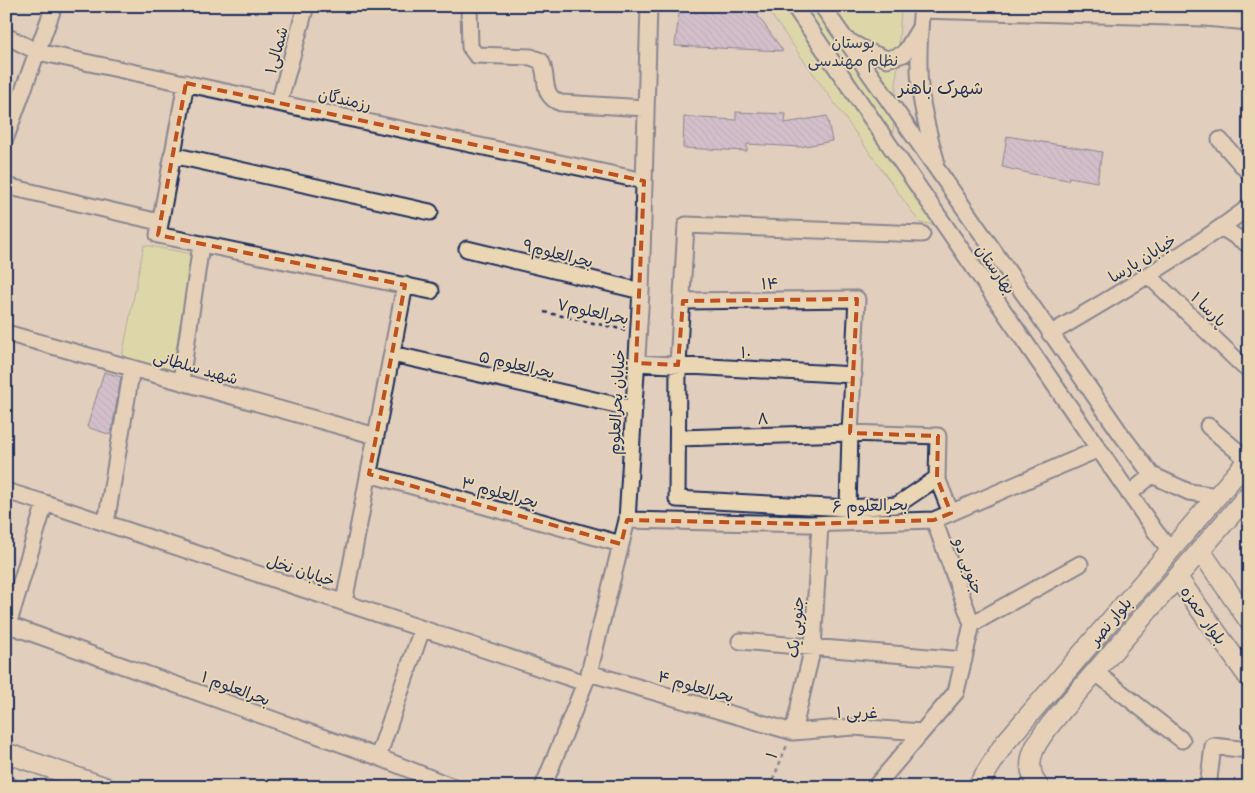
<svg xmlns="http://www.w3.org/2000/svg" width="1255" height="793" font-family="Sriracha,'Playpen Sans Arabic',sans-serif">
<defs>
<pattern id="building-back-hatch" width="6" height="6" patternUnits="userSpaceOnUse" patternTransform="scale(1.25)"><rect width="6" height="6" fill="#c0addd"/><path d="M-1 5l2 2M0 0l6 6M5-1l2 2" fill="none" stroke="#9b8db6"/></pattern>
</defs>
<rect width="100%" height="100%" fill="#e2cebc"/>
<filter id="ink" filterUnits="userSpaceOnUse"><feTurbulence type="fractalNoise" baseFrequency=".02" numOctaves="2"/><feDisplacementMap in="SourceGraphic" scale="10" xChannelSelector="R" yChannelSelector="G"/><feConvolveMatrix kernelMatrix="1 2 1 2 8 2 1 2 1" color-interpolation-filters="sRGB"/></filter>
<g filter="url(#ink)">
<!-- park -->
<path fill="#d6e193" stroke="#788878" d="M765 6H873L901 9 892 149 943 225 920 223Z
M144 245 192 254 172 372 122 357Z"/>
<!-- building -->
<path fill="url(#building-back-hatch)" stroke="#1b2f5e" d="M680 6H751L783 51 675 46Z
M736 112 786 114 785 123 827 116 832 141 800 147 747 144V151L683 148 684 117 736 120Z
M1007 136 1102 152 1097 182 1069 177 1068 180 1032 174 1002 167Z
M104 372 121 377 111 435 87 427Z"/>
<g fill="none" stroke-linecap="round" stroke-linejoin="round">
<!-- minor casing -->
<g stroke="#1b2f5e" stroke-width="19">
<path id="minor" d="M469 6 470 47 476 55 531 57 541 61C549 78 540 96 561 103L646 108
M794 6 1155 531 1170 550
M822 6 939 172 1121 434 1152 475 1189 492 1218 496
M922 6C919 36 917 66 921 96 924 118 930 139 936 160
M921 10 1205 18 1249 22
M6 36 38 52 644 181
M849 41 867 51 887 59 904 54 919 29
M186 83 158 235 431 291
M279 103 306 6
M6 137 54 6
M1220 140 1249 173
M172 155 430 212
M6 186 159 222
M1221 227 1249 245
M922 234 686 225 678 365 677 499 848 508 897 505 937 478 951 513
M467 249 641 291
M1148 275 1244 367 1249 362
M683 301 857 299 850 433 848 508
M6 333 376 436
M1050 334C1118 294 1186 254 1249 207
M392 354 634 409
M636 363 854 375
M181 381 201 245
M1208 426 1248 460
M678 438 850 433 938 436 937 478
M369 474 621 544
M6 491 45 503 585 683
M1129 494 1152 475
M627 520 808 524 934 520 1099 449
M934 520 972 624
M106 523 132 368
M344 602 405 285
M6 624 378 757 453 787
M8 625 45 503
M740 641 964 660
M1095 672 1182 740
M589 673 793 732 853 727 922 732
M793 732 813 647 820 524
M378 757 422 629
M543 787 589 673 627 520 641 291 649 6
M875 787 956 692 972 624 1080 564
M1208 787 1213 746 1249 750"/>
</g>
<!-- major casing -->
<g stroke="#1b2f5e" stroke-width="22">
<path id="major" d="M1200 550 1249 621
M1177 577 1249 678
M6 753 105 787
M6 786 9 787
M977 787 1004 744 1249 459
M1039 787C1016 758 1046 731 1064 708L1249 494"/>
</g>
<!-- path -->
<path stroke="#1b2f5e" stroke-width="2.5" stroke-dasharray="4 4" stroke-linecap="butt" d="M544 312 625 330
M770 787 787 745"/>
<!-- minor -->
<use href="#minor" stroke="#ebd6b4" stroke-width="15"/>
<!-- major -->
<use href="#major" stroke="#ebd6b4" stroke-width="19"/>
</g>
</g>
<!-- marked area -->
<path d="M0 0H1255V793H0ZM186 83 644 181 636 363 678 365 683 301 857 299 850 433 938 436 937 478 951 513 934 520 808 524 627 520 621 544 369 474 405 285 158 235Z" fill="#e2cebc" fill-opacity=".55" fill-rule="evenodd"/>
<path fill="none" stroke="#bf511c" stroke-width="4" stroke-dasharray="10 6" stroke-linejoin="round" d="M186 83 644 181 636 363 678 365 683 301 857 299 850 433 938 436 937 478 951 513 934 520 808 524 627 520 621 544 369 474 405 285 158 235Z"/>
<g text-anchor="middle" stroke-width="4" stroke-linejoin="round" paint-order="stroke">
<!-- park labels -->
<g font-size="16" fill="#2e4163" stroke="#ebd6b4">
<text x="853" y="48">بوستان<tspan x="853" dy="18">نظام مهندسی</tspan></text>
</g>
<!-- street labels -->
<g font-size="16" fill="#1b2f5e" stroke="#ebd6b4">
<text transform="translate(276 50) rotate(-75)" y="6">شمالی۱</text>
<text transform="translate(345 99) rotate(12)" y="6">رزمندگان</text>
<text transform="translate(558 253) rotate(14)" y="6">بحرالعلوم۹</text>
<text transform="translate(1142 258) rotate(-32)" y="6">خیابان پارسا</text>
<text transform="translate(996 269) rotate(55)" y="6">بهارستان</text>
<text transform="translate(770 283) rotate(-1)" y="6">۱۴</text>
<text transform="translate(1209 309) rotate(44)" y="6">پارسا ۱</text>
<text transform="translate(593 311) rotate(12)" y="6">بحرالعلوم۷</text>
<text transform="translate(746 352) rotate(3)" y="6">۱۰</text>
<text transform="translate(517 364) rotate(13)" y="6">بحرالعلوم ۵</text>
<text transform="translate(196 367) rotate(16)" y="6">شهید سلطانی</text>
<text transform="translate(616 402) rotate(-87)" y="6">خیابان بحرالعلوم</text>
<text transform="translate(763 418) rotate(-2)" y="6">۸</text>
<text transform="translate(500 492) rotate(15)" y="6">بحرالعلوم ۳</text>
<text transform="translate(870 505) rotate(-2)" y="6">بحرالعلوم ۶</text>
<text transform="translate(969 566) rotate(70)" y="6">جنوبی دو</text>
<text transform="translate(301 570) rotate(18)" y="6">خیابان نخل</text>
<text transform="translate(1204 615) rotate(55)" y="6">بلوار حمزه</text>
<text transform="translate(1110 621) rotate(-50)" y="6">بلوار نصر</text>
<text transform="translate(795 627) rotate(-84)" y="6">جنوبی یک</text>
<text transform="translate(696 686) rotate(16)" y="6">بحرالعلوم ۴</text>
<text transform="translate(236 688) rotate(20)" y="6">بحرالعلوم ۱</text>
<text x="857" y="718">غربی ۱</text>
<text transform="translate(771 755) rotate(-67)" y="6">۱</text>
</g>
<!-- neighbourhood labels -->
<g font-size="18" fill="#1b2f5e" stroke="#ebd6b4">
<text x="941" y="94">شهرک باهنر</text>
</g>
</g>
<!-- margin -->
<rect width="1255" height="793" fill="none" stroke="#ebd6b4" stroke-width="25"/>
<rect x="12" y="12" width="1230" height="768" fill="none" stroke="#1b2f5e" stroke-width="2" filter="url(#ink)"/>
</svg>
